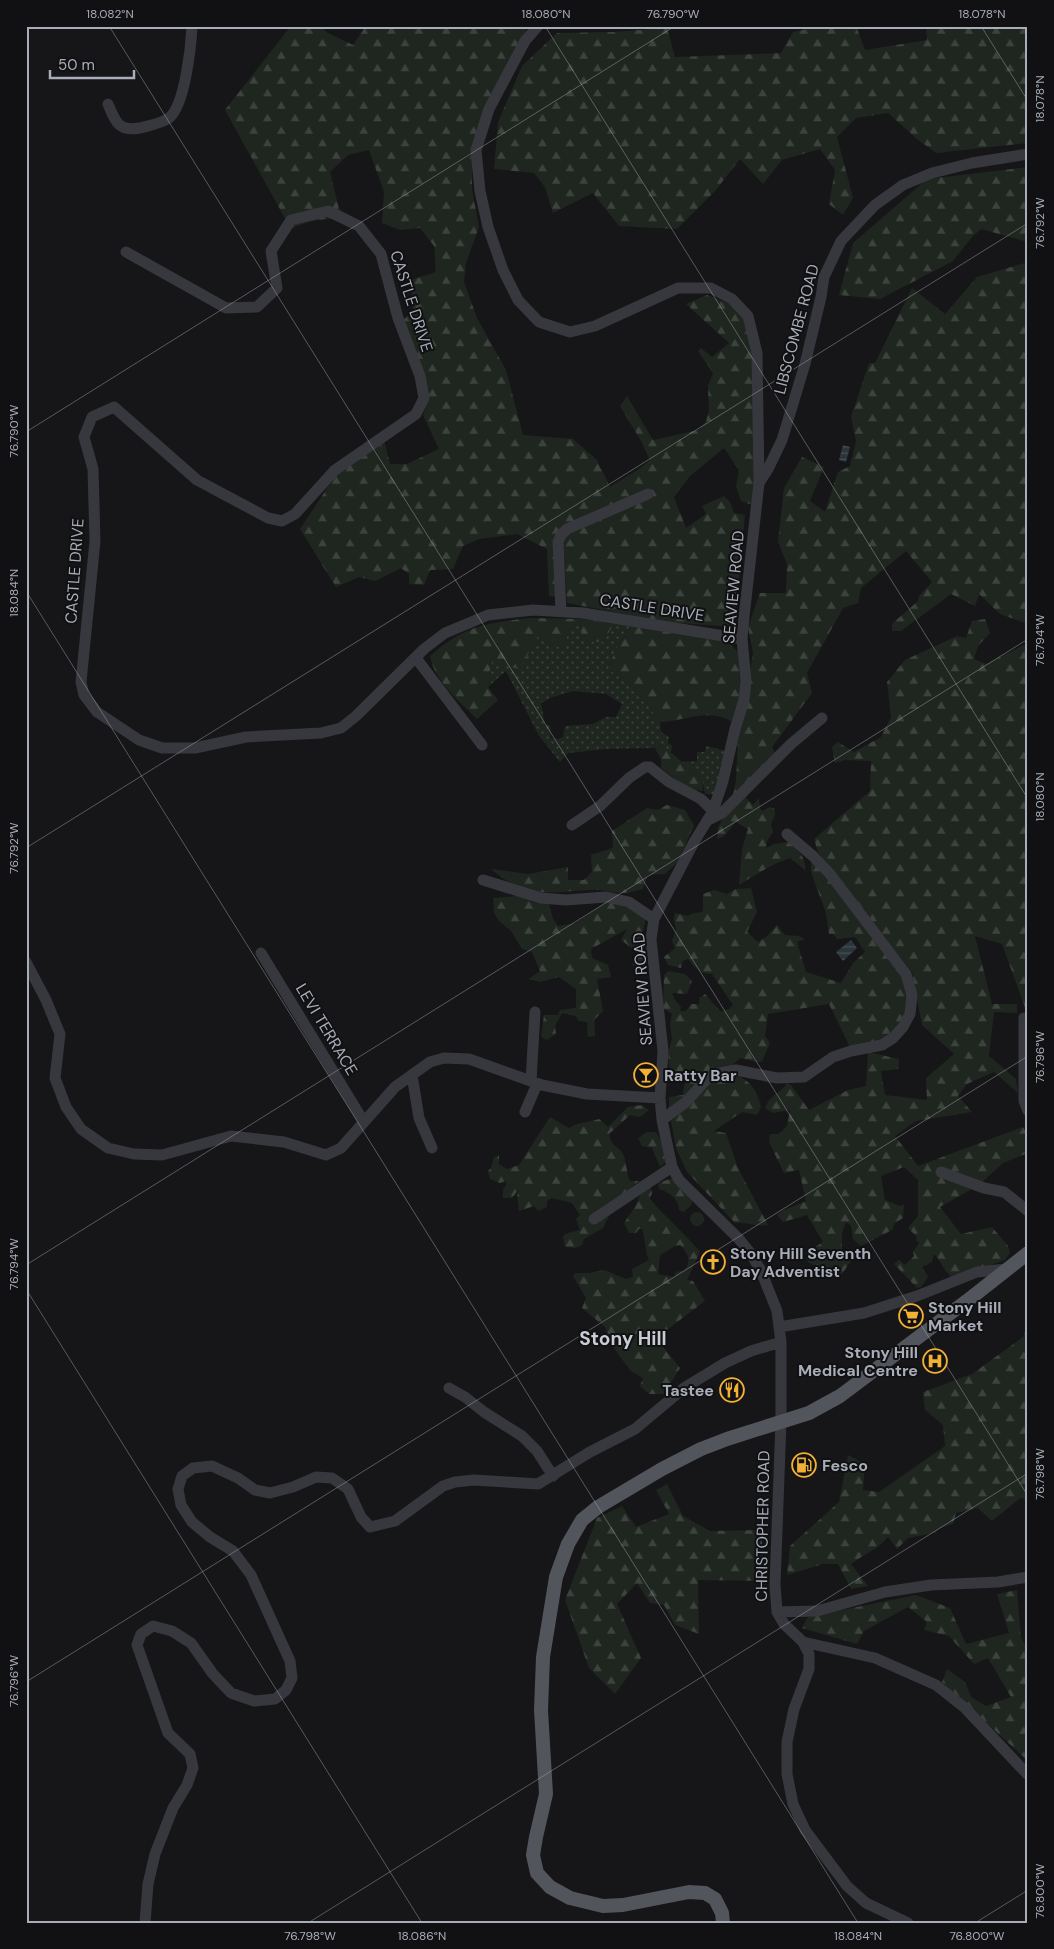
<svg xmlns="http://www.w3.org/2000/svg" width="1054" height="1949" font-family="'DM Sans',sans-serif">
<defs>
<pattern id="grass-dots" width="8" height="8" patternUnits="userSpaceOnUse" patternTransform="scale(1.25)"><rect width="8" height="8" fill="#1e261f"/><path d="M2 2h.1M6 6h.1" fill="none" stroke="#3c433d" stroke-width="1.8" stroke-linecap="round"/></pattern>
<pattern id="forest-firs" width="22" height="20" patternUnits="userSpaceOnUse" patternTransform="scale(1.25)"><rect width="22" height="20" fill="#1e261f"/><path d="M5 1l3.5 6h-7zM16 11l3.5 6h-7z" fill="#3c433d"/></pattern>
<pattern id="water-rules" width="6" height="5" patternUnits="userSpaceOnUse" patternTransform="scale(1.25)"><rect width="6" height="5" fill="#2c353c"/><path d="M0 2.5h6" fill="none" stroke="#485056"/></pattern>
</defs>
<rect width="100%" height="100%" fill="#161618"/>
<!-- grass -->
<path fill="url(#grass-dots)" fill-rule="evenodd" d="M580 619 582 641 603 642 615 622 632 624 615 651 608 670 628 679 660 722 661 732 669 737 668 744 672 745 671 753 662 745 654 748 606 749 568 753 560 762 539 736 506 671 488 687 491 661 537 637 542 636 565 644 569 629ZM573 691 606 694 622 704 616 717H606L593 724 565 726 563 737 558 739 551 738 550 725H545L541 703 550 698Z
M706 746 727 751 715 795 705 794 702 779 682 762 697 761V752H705Z"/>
<!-- forest -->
<path fill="url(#forest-firs)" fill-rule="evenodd" d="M291 26H320L328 33 353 45 366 26H528L487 109 472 148V190L479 227 466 263 464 282 477 318 506 370 523 435 573 439 597 460 610 487 639 469 650 460 641 441 620 406 627 396 653 440 699 430 706 421 709 411 708 386 713 373 698 351 701 348 712 357 729 343 686 304 707 295 738 307 752 338 755 506 741 501 736 486 739 470 724 448 690 476 674 497 686 528 706 514 702 506 724 496 730 502 734 513 745 515 734 627 667 622 567 603 564 554 554 552 556 597 549 596 547 549 517 534 479 539 463 546 453 569 430 570 424 585 409 584V574L401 568 375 581 359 577 336 587 300 529 332 481 348 464 384 440 390 464H407L439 449 423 415 429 398 403 320 413 311 411 280 436 272 434 246 420 228 400 230 382 223 384 192 369 150 348 155 330 172 339 209 358 221C330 218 316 217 291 229L225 110Z
M822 26H856L865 50 927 40 926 26H1028V143L936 153 917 139 888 113 856 118 837 137 853 198 843 215 829 204 835 170 820 149 782 160 763 184 740 159 715 191 677 229 619 226 593 193 553 213 545 187 534 173 494 169 498 122 522 66 557 33 613 32 667 28 675 57 781 53 793 32Z
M1028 167V242L981 229 972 237 953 261 880 299 839 295 853 243 927 179Z
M1028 262V624L1000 614 979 594 975 606 951 594 901 631H892V624L918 601 919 596 932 582 906 551 861 588 858 603 843 608 807 673 812 693 772 747 777 757 762 770 746 798 753 805 759 798 760 808 762 811 770 807 775 809V815L771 824 773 832 767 841 766 848 774 844 788 842C797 849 807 858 805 870L790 858C771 864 756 875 739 885L742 849 748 829 736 822 724 836 717 839 718 828 732 799 736 781 738 739 753 653 748 627 760 593H786L787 564 778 542 784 488 802 457 824 467 810 501 825 512 838 472 850 466 856 441 851 417 869 363H875L912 288 945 314 977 277Z
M531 618 580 619 615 622 603 642 582 641 580 619 569 629 565 644 555 648 542 636 537 637 520 669 491 662 488 687 498 700 477 719C459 701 435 682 430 656 465 625 487 623 531 618Z
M985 619 990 633 978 646 974 659 986 664 1028 643V695L1025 698 1028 699V1016L1002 944 975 936 992 1004H1017V1013L994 1012 989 1056 1016 1079 1018 1093 994 1072 967 1084 958 1096 972 1112 916 1121 895 1136 918 1166 1023 1127 1028 1136V1153L1003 1163 979 1185 940 1207 961 1234 992 1227 1008 1246 1010 1253 1005 1260 953 1278C942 1270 943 1263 934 1254L932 1262 922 1267 928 1277 921 1287 917 1288 894 1264 899 1260 905 1265 914 1256 913 1252 919 1243 916 1240 917 1237 908 1228 918 1216V1180L904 1167 881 1176 885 1200 900 1206 904 1204 903 1218 895 1223 892 1230 861 1246 853 1239 851 1226 846 1222 842 1233V1250L834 1256 851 1261 842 1274 833 1278 827 1272 808 1262 806 1253 823 1242 807 1215 783 1222 777 1215 782 1211 806 1201 799 1170 784 1173 769 1142 770 1134H779L787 1126 790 1110 773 1113 765 1108C770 1095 777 1095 786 1085L785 1082 791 1085 809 1110 848 1090 866 1086 868 1052 899 1059 898 1069 881 1071 885 1095 927 1100 926 1078 954 1054 922 1025 912 972 818 852 814 839 870 791 871 761 845 760 835 763 832 747 838 742 854 752 881 737 891 717 887 682 905 660 957 636 966 638 972 621Z
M632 624 728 642 738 652 741 695 731 721C705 708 687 721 660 722L628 679 608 670 615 651Z
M662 745 702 779 703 791C683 788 677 780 661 768V759L655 748Z
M667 805 685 810 694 825 678 862 665 874 648 875 643 889C637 890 630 893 624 893 617 894 609 891 601 890 554 889 532 904 491 869L528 874 568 867V880H584L592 872 591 855 613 848 612 831 647 808 657 810Z
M811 856 903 974 908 995 907 1013 899 1025 881 1041 851 1049 829 1004 768 1014 765 1036 770 1043 762 1062H756L740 1058 727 1070 669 1110V1097L683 1095 684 1087 690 1070 670 1074 668 1053 672 1039 670 1024 672 1014 663 1008 664 975 669 971 685 974 692 981 687 994 672 993 675 1000 681 1007 680 1011H686L691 1004H699V998L705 994 721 1012 729 1009 733 1005 712 974C701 974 695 968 688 959L683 961 681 968 668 965 664 957 675 948 672 941 676 930 674 918 675 913 688 916C692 912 698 914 703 911V894L714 890 727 894 736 889 751 888 757 912 747 932 758 942 766 937 777 925 785 935 799 936 805 939 797 942 806 972 841 983 853 963 865 952 855 937 837 939 833 934H829L826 913 811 872Z
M520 896 533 902 549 904 553 919 558 926 576 923 608 901 647 914 641 939 644 965 639 970 632 964 637 958V952L621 940 627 929 591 949 592 958 608 965 611 977 597 979 603 1011 594 1020 595 1036 588 1037 587 1022 578 1021 576 1016 562 1013 555 1026 556 1034 547 1040 541 1037 544 1015H558L560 1010 576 1008V989L559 977 540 982 529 979 540 971 532 952 522 949 511 931 499 921 494 913 493 898Z
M735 1074C751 1082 757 1089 761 1107L757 1115 742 1112 714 1131 726 1133 738 1168 768 1225C756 1227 747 1222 735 1223L687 1172 676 1148 671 1121 715 1079Z
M642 1105 649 1110 640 1117 630 1115 609 1134C611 1147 618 1145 623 1154 627 1162 626 1173 630 1181H639L593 1217 613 1208 603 1228 584 1239 582 1245 575 1248 565 1247 563 1237 565 1234 580 1230 576 1219 580 1215 572 1203 552 1198 547 1201V1207L538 1211 534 1206 519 1211 517 1196 519 1189 512 1198H503V1190L506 1185V1181L500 1183 490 1179 488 1171 491 1168 494 1157 499 1155V1164L507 1169 519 1165 550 1117 569 1128C580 1121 587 1123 599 1119L608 1127 628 1107Z
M647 1132H656L661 1141 666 1162 660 1167 652 1148 642 1146 638 1138Z
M673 1178 693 1200 691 1205 684 1212 679 1210C679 1199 669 1192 659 1189L658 1183Z
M644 1185H650L652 1193 650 1199C666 1218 685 1233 700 1252L687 1280 693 1281 705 1301 656 1338 680 1368 664 1394H649L640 1386 643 1378 631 1371 621 1358 612 1345 605 1327 582 1308 586 1298 573 1276 575 1273H590L604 1270 626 1279 633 1277 632 1269 649 1260C644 1249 646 1239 642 1229H639L636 1233H629L624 1223 635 1207ZM680 1245C688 1253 692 1261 684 1271L676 1272 674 1277 658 1274 660 1255 675 1246Z
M690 1219a7 7 0 1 1 14 0a7 7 0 1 1-14 0Z
M1028 1324V1500L1020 1498 992 1521 978 1508 956 1513 953 1524 940 1528 935 1533 908 1538 897 1549 888 1537C878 1549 864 1554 851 1564L868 1586 851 1589 838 1564H823L787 1575 790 1546 839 1502 848 1455 865 1464 863 1490 879 1492 945 1446 943 1425 925 1410 923 1392 972 1374 1023 1337Z
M667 1484 683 1516 710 1531 761 1530 765 1581 698 1580 699 1634 675 1625 664 1605 650 1603 637 1583 617 1604 641 1658 615 1694 589 1668 565 1600 597 1518 622 1506 636 1527 669 1514 656 1490Z
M1017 1590 1021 1638 1028 1649V1761L942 1682 947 1669 965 1682 971 1697 986 1706 1011 1697 988 1658 974 1664 949 1636 924 1630 927 1622 908 1607 864 1631 857 1644 802 1628 808 1617 916 1595 950 1608 966 1644 1009 1633 997 1594Z"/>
<!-- water -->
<path fill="url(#water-rules)" d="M843 445 850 447 846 462 839 460Z
M851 940 857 948 843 961 836 952Z"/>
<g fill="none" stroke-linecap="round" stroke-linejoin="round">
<!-- minor -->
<path stroke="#37383d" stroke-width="11" d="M538 26 525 41 489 109 476 150 480 191 488 227 503 270 518 300 539 322 570 332 595 326 678 288H711L732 299 748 316 757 353 759 483 744 617 742 639 746 681 744 700 735 729 723 781 713 811 694 842 654 919 651 939 663 1051 660 1098 662 1120 672 1167 679 1180 739 1239 751 1254 761 1271 777 1311 781 1342V1421L775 1585 777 1612 784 1624 803 1642 809 1654V1669L794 1709 787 1742V1774L793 1804 805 1830 847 1886 866 1903 908 1923
M108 104C115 121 118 132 140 128 150 125 160 124 169 118 185 105 191 47 192 26
M126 252 226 308 257 307 277 288 271 251 291 220 328 211 359 226 381 254 398 318 420 376 424 398 416 414 335 470 295 514 282 521 268 518 197 480 114 407 92 417 84 437 93 469 95 541 81 682 84 695 97 712 139 740 162 748H195L246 737 321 733 341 728 356 716 424 649 445 633 488 615 533 610 583 613 742 639
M759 483 768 469 782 440 805 364 821 297 824 277 841 241 875 205 903 185 932 173 972 163 1028 154
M561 612 558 542 561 535 567 529 648 494
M416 658 482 745
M708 820 722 813 791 744 822 718
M572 825 600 806 629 778 645 767H650L669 782 701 799 713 811
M483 880 541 898 566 900 606 897 629 902 654 919
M261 953 364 1122
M26 962 46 1000 60 1034 55 1078 66 1107 81 1129 108 1148 134 1154 162 1155 231 1136 284 1142 326 1155 341 1148 395 1087 430 1062 444 1058 469 1059 542 1085 587 1094 660 1098
M1024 1018V1101L1028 1111
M412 1075 419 1118 432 1148
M531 1081 535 1012
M525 1112 537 1084
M662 1120 686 1102 706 1080 715 1074 736 1070 777 1078 804 1077 833 1057 851 1051 882 1045 893 1038 903 1027 910 1014 912 995 906 974 830 874 814 857 787 834
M941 1172 984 1188 1004 1192 1028 1211
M594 1219 672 1167
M779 1327 864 1313 917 1296 977 1272 1007 1269
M449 1388 465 1397 484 1412 522 1436 537 1451 553 1476
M777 1612 817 1611 885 1592 931 1585 998 1582 1028 1577
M803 1642 875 1658 936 1685 965 1708 1028 1775
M145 1923 148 1884 155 1854 173 1808 187 1785 193 1768 190 1754 168 1733 137 1645 141 1634 153 1626 172 1631 191 1643 213 1674 231 1693 254 1701 275 1699 286 1690 292 1678 290 1661 251 1575 233 1551 210 1537 192 1522 181 1505 178 1489 182 1476 193 1468 212 1466 238 1478 255 1490 270 1493 293 1487 316 1477 332 1478 348 1489 361 1517 370 1527 395 1521 443 1486 455 1482 474 1480 538 1484 590 1452 635 1429 684 1388 725 1363 751 1351 781 1342"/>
<!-- major -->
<path stroke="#53555c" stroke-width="14" d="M723 1923 722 1913 715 1899 705 1893 689 1892 623 1905 603 1906 570 1898 550 1887 537 1873 533 1855 536 1837 546 1794 541 1710 543 1657 556 1577 568 1544 582 1520 598 1507 662 1469 701 1449 727 1439 809 1413 840 1396 972 1297 1028 1253"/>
</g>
<!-- ticks -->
<path fill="none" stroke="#a8adb8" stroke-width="1" stroke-opacity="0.45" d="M109 26 1028 1496M545 26 1028 799M981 26 1028 101M26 432 675 26M26 591 858 1923M26 848 1028 223M26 1265 1028 639M26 1289 422 1923M26 1682 1028 1056M308 1923 1028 1473M975 1923 1028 1890"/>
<!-- icons -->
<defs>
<g id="bar-ring" transform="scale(1.25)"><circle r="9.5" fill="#111113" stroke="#f2b134" stroke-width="1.5"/><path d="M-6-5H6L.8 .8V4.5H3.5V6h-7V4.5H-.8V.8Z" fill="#f2b134"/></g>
<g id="church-ring" transform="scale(1.25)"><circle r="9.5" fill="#111113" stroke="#f2b134" stroke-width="1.5"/><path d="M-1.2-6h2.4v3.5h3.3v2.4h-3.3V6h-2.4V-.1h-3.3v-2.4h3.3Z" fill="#f2b134"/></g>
<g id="supermarket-ring" transform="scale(1.25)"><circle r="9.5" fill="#111113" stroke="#f2b134" stroke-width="1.5"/><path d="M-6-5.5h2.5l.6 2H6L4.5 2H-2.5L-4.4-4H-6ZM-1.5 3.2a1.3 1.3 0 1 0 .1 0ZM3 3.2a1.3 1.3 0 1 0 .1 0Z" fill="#f2b134"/></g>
<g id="hospital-ring" transform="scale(1.25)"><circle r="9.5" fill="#111113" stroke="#f2b134" stroke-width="1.5"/><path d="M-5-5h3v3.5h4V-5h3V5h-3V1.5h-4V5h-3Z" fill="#f2b134"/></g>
<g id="restaurant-ring" transform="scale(1.25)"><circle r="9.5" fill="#111113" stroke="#f2b134" stroke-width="1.5"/><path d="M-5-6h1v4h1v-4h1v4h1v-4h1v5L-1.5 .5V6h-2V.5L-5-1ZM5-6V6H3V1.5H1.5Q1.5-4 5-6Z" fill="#f2b134"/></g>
<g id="fuel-ring" transform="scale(1.25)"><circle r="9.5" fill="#111113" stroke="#f2b134" stroke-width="1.5"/><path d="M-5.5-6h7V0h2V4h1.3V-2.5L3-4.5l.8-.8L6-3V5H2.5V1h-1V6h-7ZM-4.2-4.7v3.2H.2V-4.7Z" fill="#f2b134"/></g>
</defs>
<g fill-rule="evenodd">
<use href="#bar-ring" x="646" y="1075"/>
<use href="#church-ring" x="713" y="1262"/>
<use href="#supermarket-ring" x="911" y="1316"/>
<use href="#hospital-ring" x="935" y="1361"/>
<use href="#restaurant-ring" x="732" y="1390"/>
<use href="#fuel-ring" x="804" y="1465"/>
</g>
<g text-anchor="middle" stroke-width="4" stroke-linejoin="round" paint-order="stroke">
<!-- street labels -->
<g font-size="16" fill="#a8adb8" stroke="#111113">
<text transform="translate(412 301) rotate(72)" y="6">CASTLE DRIVE</text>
<text transform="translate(796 329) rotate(-75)" y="6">LIBSCOMBE ROAD</text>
<text transform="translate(74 571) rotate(-86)" y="6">CASTLE DRIVE</text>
<text transform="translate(733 587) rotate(-85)" y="6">SEAVIEW ROAD</text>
<text transform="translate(652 607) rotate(9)" y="6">CASTLE DRIVE</text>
<text transform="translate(642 989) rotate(-94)" y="6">SEAVIEW ROAD</text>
<text transform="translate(327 1029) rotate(59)" y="6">LEVI TERRACE</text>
<text transform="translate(762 1526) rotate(-89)" y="6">CHRISTOPHER ROAD</text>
</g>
<!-- poi labels -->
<g font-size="16" font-weight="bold" fill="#a8adb8" stroke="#111113" text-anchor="start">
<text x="664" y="1081">Ratty Bar</text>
<text x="730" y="1259">Stony Hill Seventh<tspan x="730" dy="18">Day Adventist</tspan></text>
<text x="928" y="1313">Stony Hill<tspan x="928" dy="18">Market</tspan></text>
<text x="918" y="1358" text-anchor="end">Stony Hill<tspan x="918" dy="18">Medical Centre</tspan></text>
<text x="714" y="1396" text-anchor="end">Tastee</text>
<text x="822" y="1471">Fesco</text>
</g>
<!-- quarter labels -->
<g font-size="19" font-weight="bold" fill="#c9ccd4" stroke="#111113">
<text x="623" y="1345">Stony Hill</text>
</g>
</g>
<!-- border -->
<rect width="1054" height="1949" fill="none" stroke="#111113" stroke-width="55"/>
<!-- scale -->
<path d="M50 70v8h84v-8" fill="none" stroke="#a8adb8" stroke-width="2.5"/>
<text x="58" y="70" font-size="15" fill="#a8adb8" stroke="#111113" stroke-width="4" paint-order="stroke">50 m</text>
<rect x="28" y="28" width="998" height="1894" fill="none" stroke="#a8adb8" stroke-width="2"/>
<g font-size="12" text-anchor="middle" fill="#a8adb8">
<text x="110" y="18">18.082°N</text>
<text x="546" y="18">18.080°N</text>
<text x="673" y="18">76.790°W</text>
<text x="982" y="18">18.078°N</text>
<text transform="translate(1040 99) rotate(-90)" y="4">18.078°N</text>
<text transform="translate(1040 223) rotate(-90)" y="4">76.792°W</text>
<text transform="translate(14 431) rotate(-90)" y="4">76.790°W</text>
<text transform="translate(14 593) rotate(-90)" y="4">18.084°N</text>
<text transform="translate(1040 640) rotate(-90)" y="4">76.794°W</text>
<text transform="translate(1040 797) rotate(-90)" y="4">18.080°N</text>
<text transform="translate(14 848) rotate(-90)" y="4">76.792°W</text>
<text transform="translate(1040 1057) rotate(-90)" y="4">76.796°W</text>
<text transform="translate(14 1264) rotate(-90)" y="4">76.794°W</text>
<text transform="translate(1040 1474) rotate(-90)" y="4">76.798°W</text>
<text transform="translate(14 1681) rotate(-90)" y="4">76.796°W</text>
<text transform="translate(1040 1891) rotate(-90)" y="4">76.800°W</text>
<text x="310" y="1940">76.798°W</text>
<text x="422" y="1940">18.086°N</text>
<text x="858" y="1940">18.084°N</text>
<text x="977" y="1940">76.800°W</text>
</g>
</svg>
